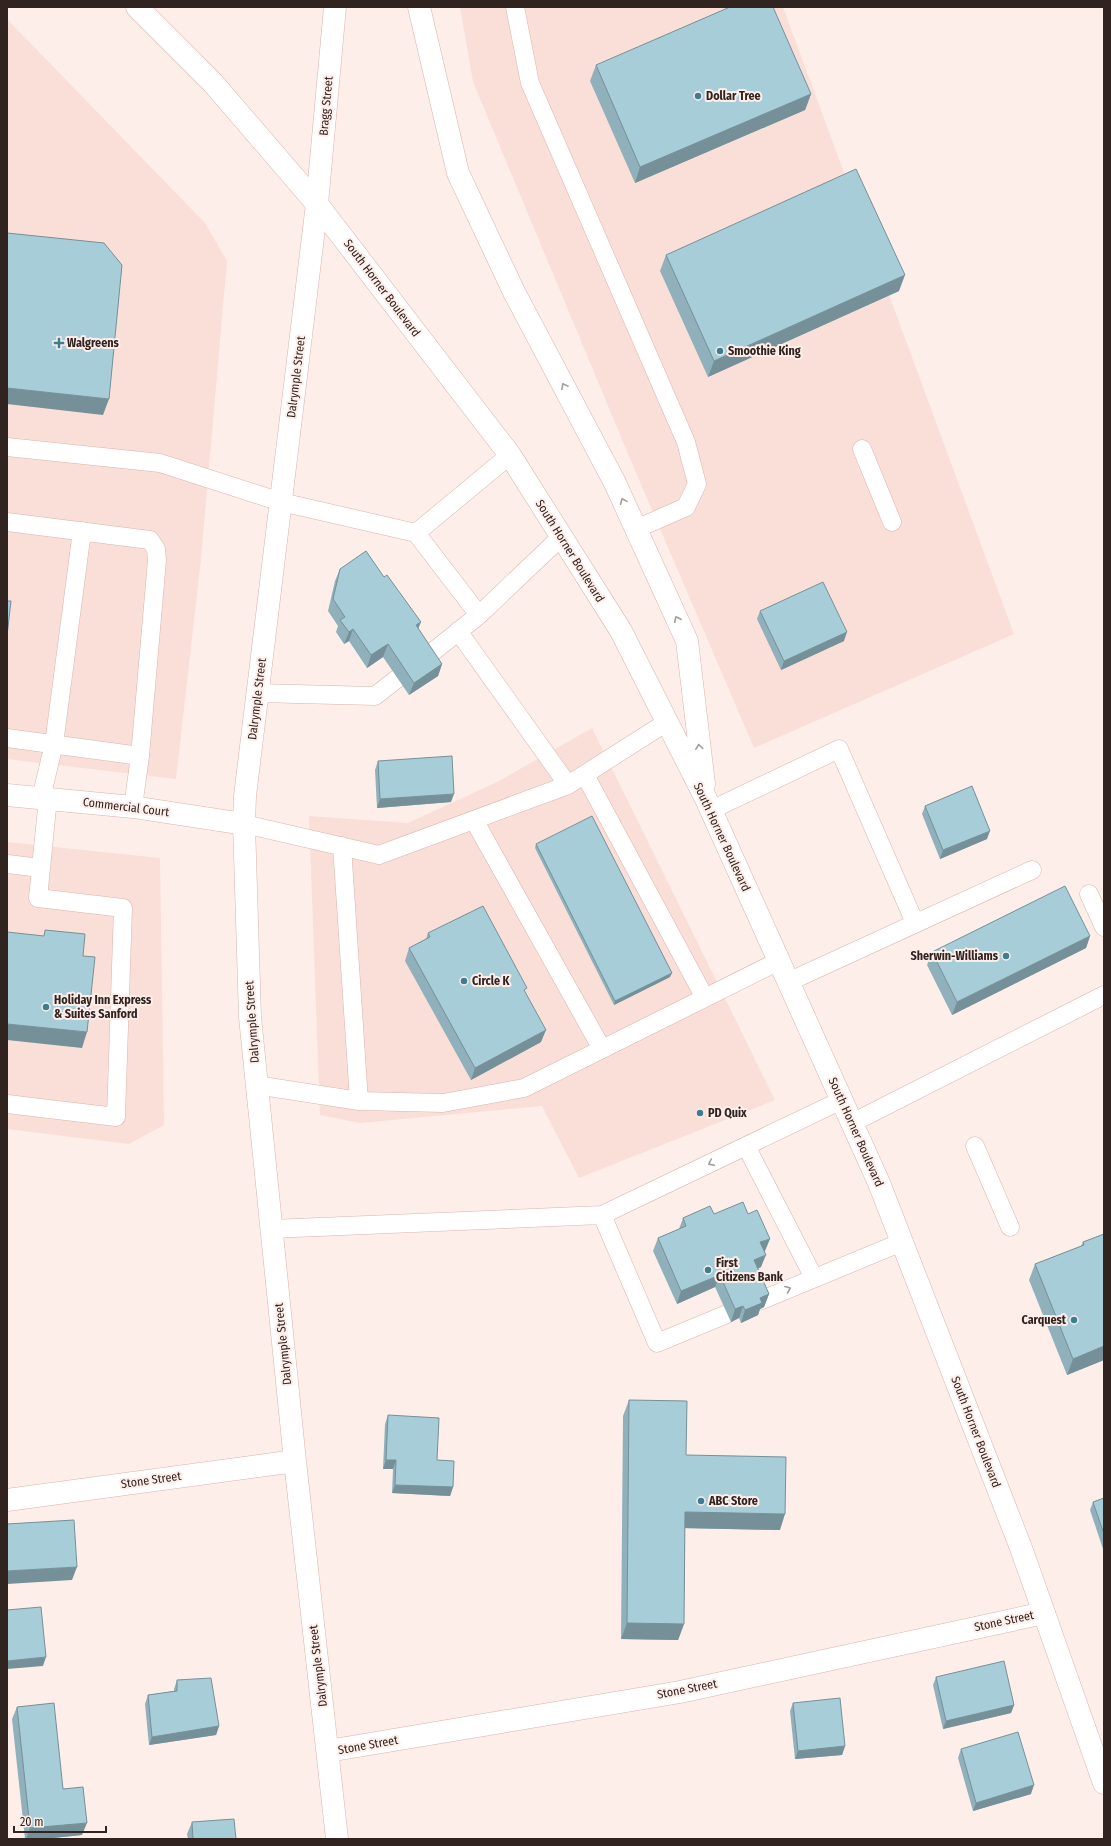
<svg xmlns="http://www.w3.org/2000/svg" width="1111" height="1846" font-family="'Fira Sans Condensed',sans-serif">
<rect width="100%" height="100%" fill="#fdeeea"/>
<!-- built -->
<path fill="#fadfd8" d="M460 7H783L1014 634 754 748 631 461 473 82Z
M7 19 205 223 227 261 201 559 176 779 7 759Z
M592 728 775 1100 579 1178 542 1106 360 1123 320 1115 309 816 408 823 499 781Z
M7 842 160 858 164 1125 129 1144 7 1129Z"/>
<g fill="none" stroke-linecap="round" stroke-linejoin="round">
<!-- service casing -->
<g stroke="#d8b4ab" stroke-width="19">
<path id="service" d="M515 7 530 83 686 442 697 484 686 507 636 529
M7 447 160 463 281 502 416 533 479 615 561 537
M862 449 892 522
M7 522 150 540 156 549 157 560 140 756 7 738
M416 533 510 455
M458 631 568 785 667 722
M425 658 479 615
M257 693 375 696 398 678
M585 775 705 998
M41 798 54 744 82 531
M133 807 140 756
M711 810 839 749 915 923
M474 820 602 1049
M244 824 379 855 568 785
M7 864 41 868
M1089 894 1104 927
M788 982 1032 870
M256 1085 359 1101 342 846
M359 1101 443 1103 524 1088 779 961
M7 1104 116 1117 123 908 38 898 48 798
M852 1123 1104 995
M746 1146 814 1278
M975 1146 1010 1227
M602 1215 842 1100
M271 1229 602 1215 657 1343 727 1314
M762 1300 902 1242"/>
</g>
<!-- minor casing -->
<g stroke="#d8b4ab" stroke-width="23">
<path id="minor" d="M317 204 245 796 244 824 250 1017 295 1461 337 1839
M7 795 133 807 244 824
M7 1500 295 1461
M328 1751 680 1692 1044 1613"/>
</g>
<!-- tertiary casing -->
<g stroke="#d8b4ab" stroke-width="23">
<path id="tertiary" d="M317 204 335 7"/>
</g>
<!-- primary casing -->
<g stroke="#d8b4ab" stroke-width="23">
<path id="primary" d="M137 7 213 83 317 204 510 455 621 631 706 799 879 1183 1021 1548 1104 1783
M419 7 458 173 514 292 615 483 687 641 704 784"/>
</g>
<!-- service -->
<use href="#service" stroke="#fff" stroke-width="18"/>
<!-- minor -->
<use href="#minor" stroke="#fff" stroke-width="22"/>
<!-- tertiary -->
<use href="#tertiary" stroke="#fff" stroke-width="22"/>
<!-- primary -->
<use href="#primary" stroke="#fff" stroke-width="22"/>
</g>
<!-- wall -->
<path fill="#90b0bb" d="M596 65 811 94 805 110 635 183 590 81Z
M666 255 899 291 708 377 660 271Z
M340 569 418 629 442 664 438 676 409 695 383 657 367 668 349 641 344 644 336 632 338 626 328 611 335 581Z
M760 611 844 641 781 670 757 619Z
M378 761 451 802 377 808 375 770Z
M925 806 987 839 940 859 922 814Z
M536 844 670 977 614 1005 535 848Z
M428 933 541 1042 471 1080 405 961 409 948 426 939Z
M1090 936 1086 948 952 1015 927 965 932 952Z
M714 1214H748L765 1251H764L761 1267 758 1269 769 1294 764 1307 760 1309 758 1315 741 1323 739 1318 731 1322 715 1287 677 1304 653 1251 658 1238 679 1229 683 1218Z
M1104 1234V1360L1067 1375 1029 1280 1035 1264 1081 1246 1083 1242Z
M629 1400 686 1455 780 1530 685 1528 684 1624 678 1640 621 1639 623 1416Z
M388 1415 437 1460 453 1487 450 1496 392 1493 393 1469H383L385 1424Z
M1104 1498V1548L1103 1549 1090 1510 1093 1502Z
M936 1677 1014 1705 1011 1713 943 1729 933 1685Z
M177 1680 219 1726 216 1735 149 1745 145 1704 148 1695 174 1691V1689Z
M793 1703 845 1746 842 1755 795 1759 790 1711Z
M17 1707 63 1789 82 1835 43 1839H25L12 1719Z
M961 1749 1031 1794 973 1811 958 1758Z
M192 1822 236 1839H188L187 1834Z"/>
<!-- shaded-wall -->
<path fill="#759098" d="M811 94 805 110 635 183 640 167Z
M905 275 899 291 708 377 714 361Z
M7 388 109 399 103 415 7 404Z
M421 622 416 634V625Z
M353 629 349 641 344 644 349 632Z
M847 632 844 641 781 670 784 661Z
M388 644 383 657 367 668 371 655Z
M442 664 438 676 409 695 414 683Z
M454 794 451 802 377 808 380 799Z
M990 831 987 839 940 859 943 850Z
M1090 936 1086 948 952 1015 957 1002Z
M672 973 670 977 614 1005 615 1001Z
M7 1024 87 1032 82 1048 7 1040Z
M546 1030 541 1042 471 1080 475 1068Z
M770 1239 765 1251 756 1255 760 1242Z
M766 1255 761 1267 749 1272 754 1260Z
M720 1275 715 1287 677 1304 681 1291Z
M769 1294 764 1307 760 1309 758 1315 741 1323 745 1310 760 1298Z
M743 1306 739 1318 731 1322 735 1309Z
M1104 1346V1360L1067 1375 1073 1359Z
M386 1460H396L393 1469H383Z
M395 1485 453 1487 450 1496 392 1493Z
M685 1512 785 1514 780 1530 679 1528Z
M77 1567 72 1580 7 1584V1571Z
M627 1623 684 1624 678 1640 621 1639Z
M46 1657 43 1666 7 1669V1661Z
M1014 1705 1011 1713 943 1729 946 1721Z
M219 1726 216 1735 149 1745 152 1737Z
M845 1746 842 1755 795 1759 798 1751Z
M1034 1785 1031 1794 973 1811 976 1803Z
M87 1823 82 1835 43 1839H26L30 1828Z"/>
<!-- building -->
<path fill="#a7cdd9" stroke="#759098" d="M730 7H773L811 94 640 167 596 65Z
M856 169 905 275 714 361 666 255Z
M7 233 104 243 122 265 109 399 7 388Z
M366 551 384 577 387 575 421 622 416 625 442 664 414 683 388 644 371 655 353 629 349 632 340 620 345 617 333 599 340 569Z
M823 582 847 632 784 661 760 611Z
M7 601H11L7 636Z
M452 756 454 794 380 799 378 761Z
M972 786 990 831 943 850 925 806Z
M592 816 672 973 615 1001 536 844Z
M1065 886 1090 936 957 1002 932 952Z
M483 906 527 988 524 990 546 1030 475 1068 409 948 430 937 428 933Z
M45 930 85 934 83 956 95 957 87 1032 7 1024V932L44 936Z
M743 1202 748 1214 757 1210 770 1239 760 1242 766 1255 754 1260 769 1294 760 1298 762 1303 745 1310 743 1306 735 1309 720 1275 681 1291 658 1238 686 1226 683 1218 710 1206 714 1214Z
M1104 1234V1346L1073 1359 1035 1264 1084 1245 1083 1242Z
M629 1400 687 1401 686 1455 786 1457 785 1514 685 1512 684 1624 627 1623Z
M388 1415 439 1418 437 1460 454 1461 453 1487 395 1485 396 1460H386Z
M1104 1498V1534L1093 1502Z
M74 1520 77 1567 7 1571V1524Z
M41 1607 46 1657 7 1661V1610Z
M1004 1661 1014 1705 946 1721 936 1677Z
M211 1678 219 1726 152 1737 148 1695 177 1691V1680Z
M840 1698 845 1746 798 1751 793 1703Z
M54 1703 63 1789 83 1787 87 1823 30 1828 17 1707Z
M1018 1732 1034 1785 976 1803 961 1749Z
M234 1819 236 1839H193L192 1822Z"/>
<!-- one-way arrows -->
<defs><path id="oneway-chevron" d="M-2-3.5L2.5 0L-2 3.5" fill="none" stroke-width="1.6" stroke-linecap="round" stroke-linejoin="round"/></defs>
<g stroke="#a29c9b">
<use href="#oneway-chevron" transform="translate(564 386) rotate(-118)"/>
<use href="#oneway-chevron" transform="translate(623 501) rotate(-114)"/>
<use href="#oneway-chevron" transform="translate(677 619) rotate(-115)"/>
<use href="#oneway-chevron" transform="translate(699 747) rotate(-97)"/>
<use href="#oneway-chevron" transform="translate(711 1163) rotate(154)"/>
<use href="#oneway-chevron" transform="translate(788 1289) rotate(-22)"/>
</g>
<!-- markers -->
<g fill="#3c7e90" stroke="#fdeeea" stroke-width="1.5">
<circle cx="698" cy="96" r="4"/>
<path d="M57 337h4v4h4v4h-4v4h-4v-4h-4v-4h4z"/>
<circle cx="720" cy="351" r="4"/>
<circle cx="1006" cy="956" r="4"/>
<circle cx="464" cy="981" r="4"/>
<circle cx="46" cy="1007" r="4"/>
<circle cx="700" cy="1113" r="4"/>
<circle cx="708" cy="1270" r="4"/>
<circle cx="1074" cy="1320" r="4"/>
<circle cx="701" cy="1501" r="4"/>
</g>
<g text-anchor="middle" stroke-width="4" stroke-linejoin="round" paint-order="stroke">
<!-- poi labels -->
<g font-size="12" font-weight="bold" fill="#312320" stroke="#fdeeea" text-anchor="start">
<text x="706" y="100">Dollar Tree</text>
<text x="67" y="347">Walgreens</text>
<text x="728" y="355">Smoothie King</text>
<text x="998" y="960" text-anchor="end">Sherwin-Williams</text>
<text x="472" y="985">Circle K</text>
<text x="54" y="1004">Holiday Inn Express<tspan x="54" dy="14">&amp; Suites Sanford</tspan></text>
<text x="708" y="1117">PD Quix</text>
<text x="716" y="1267">First<tspan x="716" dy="14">Citizens Bank</tspan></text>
<text x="1066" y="1324" text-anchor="end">Carquest</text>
<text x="709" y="1505">ABC Store</text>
</g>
<!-- street labels -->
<g font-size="12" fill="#312320" stroke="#fdeeea">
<text transform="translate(326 106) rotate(-85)" y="4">Bragg Street</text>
<text transform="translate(382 288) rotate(53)" y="4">South Horner Boulevard</text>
<text transform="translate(296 377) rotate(-83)" y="4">Dalrymple Street</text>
<text transform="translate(570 551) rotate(58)" y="4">South Horner Boulevard</text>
<text transform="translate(257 699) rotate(-83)" y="4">Dalrymple Street</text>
<text transform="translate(126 807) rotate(7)" y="4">Commercial Court</text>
<text transform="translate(722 837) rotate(65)" y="4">South Horner Boulevard</text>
<text transform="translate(252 1022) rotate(-94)" y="4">Dalrymple Street</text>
<text transform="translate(856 1132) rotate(66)" y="4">South Horner Boulevard</text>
<text transform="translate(283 1344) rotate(-96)" y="4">Dalrymple Street</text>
<text transform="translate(976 1432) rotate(69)" y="4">South Horner Boulevard</text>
<text transform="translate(151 1480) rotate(-8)" y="4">Stone Street</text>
<text transform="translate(1004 1621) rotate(-12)" y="4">Stone Street</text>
<text transform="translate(318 1666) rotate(-97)" y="4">Dalrymple Street</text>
<text transform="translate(687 1689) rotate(-11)" y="4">Stone Street</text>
<text transform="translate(368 1745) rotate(-10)" y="4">Stone Street</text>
</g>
</g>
<!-- border -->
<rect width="1111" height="1846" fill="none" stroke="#312320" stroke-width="16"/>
<!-- scale -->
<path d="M14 1826v6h92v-6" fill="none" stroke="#312320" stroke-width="2"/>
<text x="20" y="1826" font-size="12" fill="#312320" stroke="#fdeeea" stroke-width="3" paint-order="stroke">20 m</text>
</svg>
